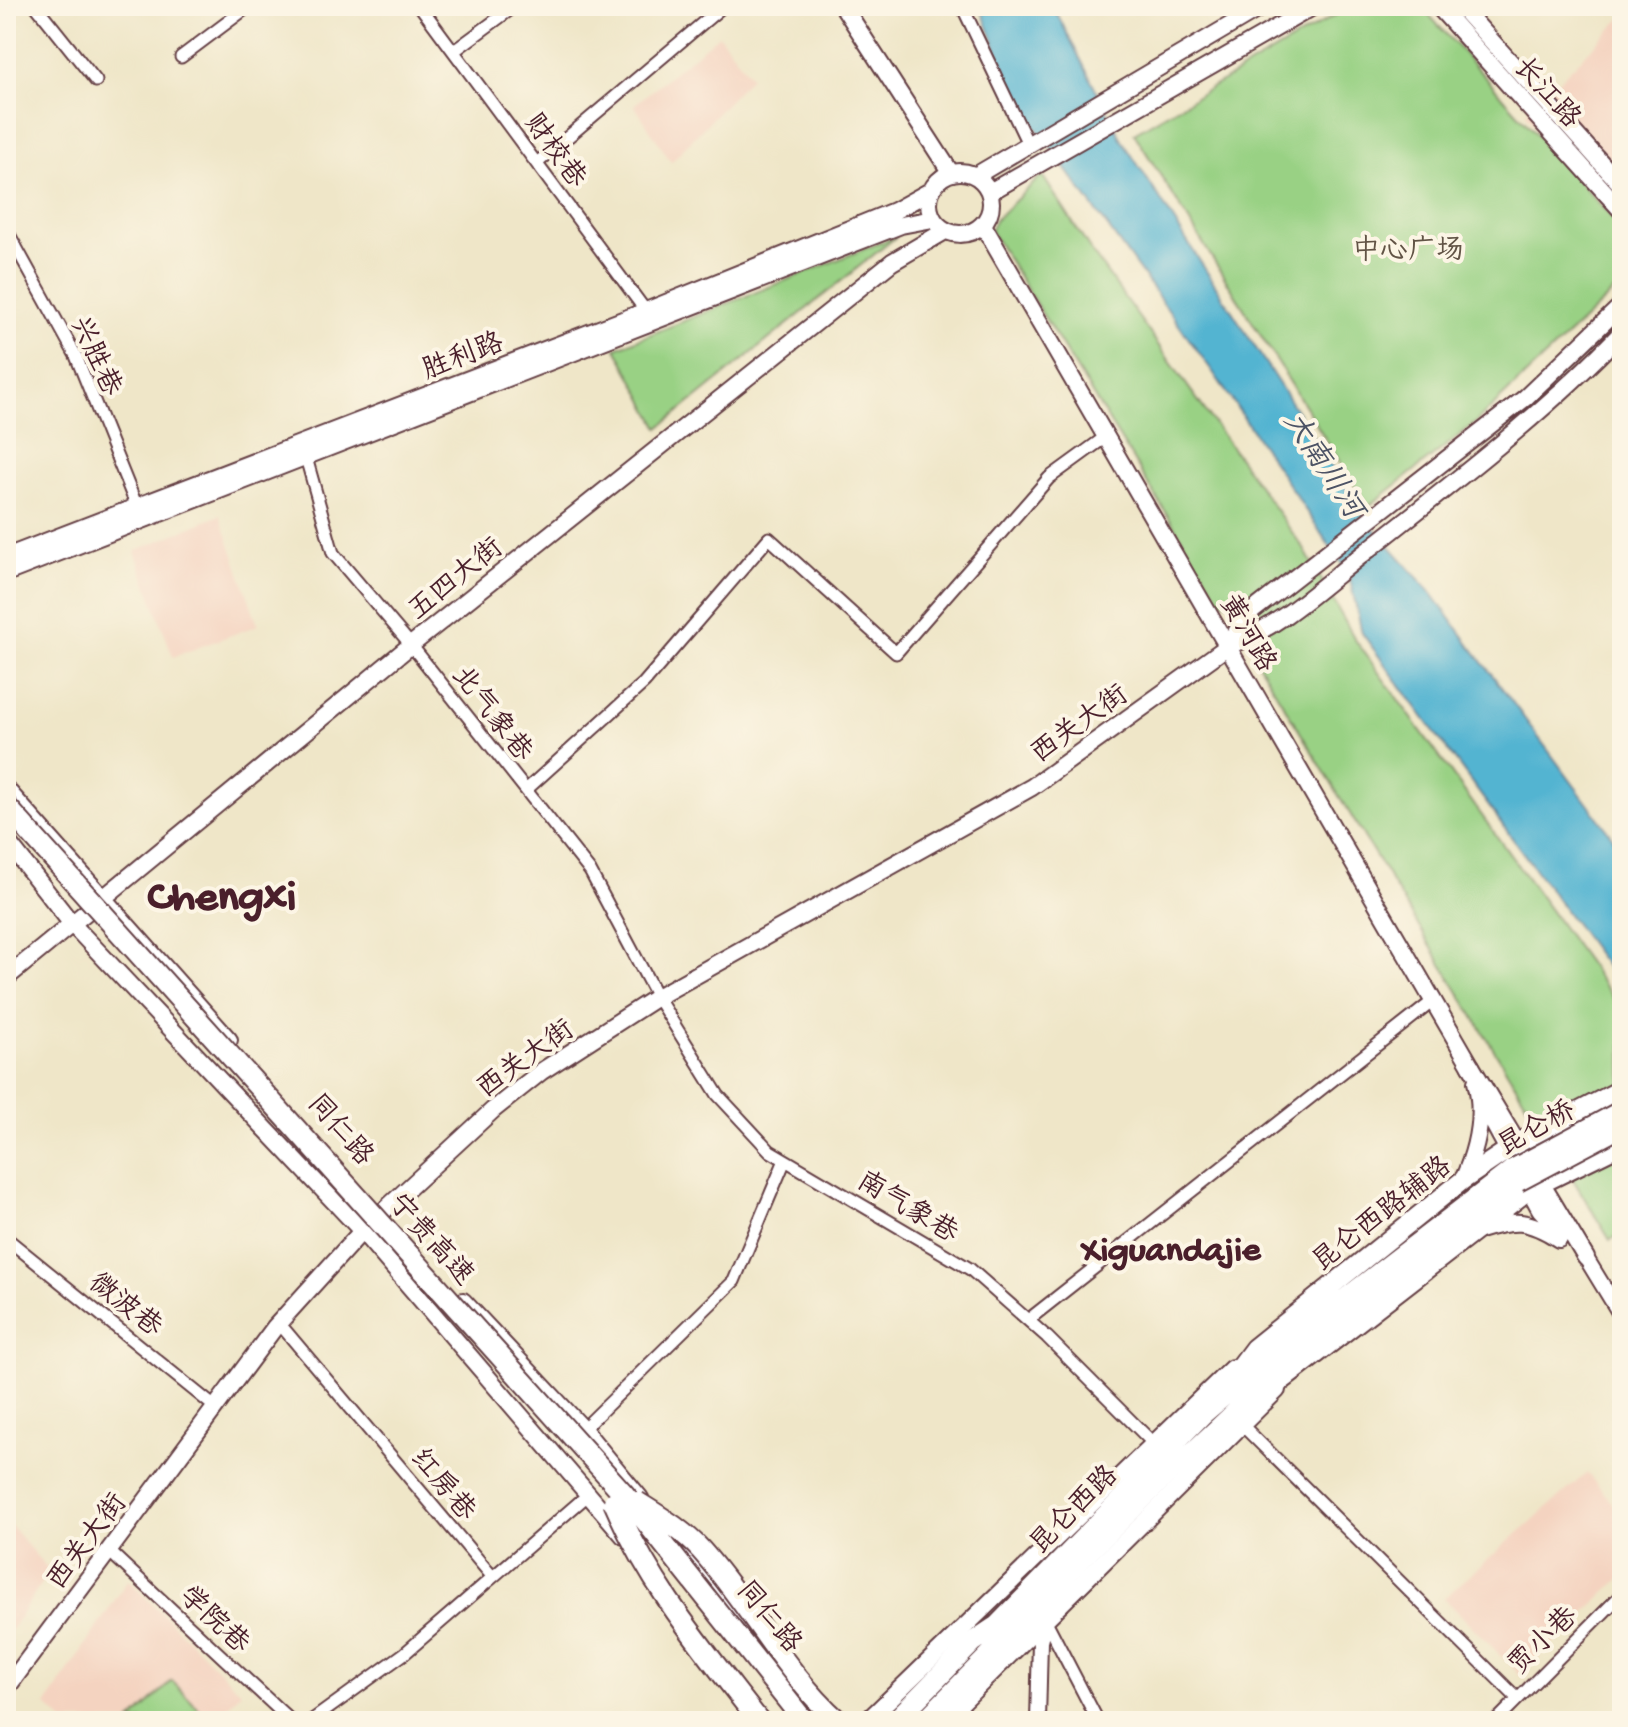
<svg xmlns="http://www.w3.org/2000/svg" width="1628" height="1727" font-family="'Gochi Hand','LXGW WenKai TC',sans-serif">
<rect width="100%" height="100%" fill="#fcf5e5"/>
<filter id="ink" filterUnits="userSpaceOnUse"><feTurbulence type="fractalNoise" baseFrequency=".0125" numOctaves="2"/><feDisplacementMap in="SourceGraphic" scale="16" xChannelSelector="R" yChannelSelector="G"/><feConvolveMatrix kernelMatrix="1 2 1 2 8 2 1 2 1" color-interpolation-filters="sRGB"/></filter>
<filter id="wash" filterUnits="userSpaceOnUse"><feTurbulence type="fractalNoise" baseFrequency=".006" numOctaves="4" result="noise"/><feDisplacementMap in="SourceGraphic" scale="32" xChannelSelector="R" yChannelSelector="G"/><feGaussianBlur stdDeviation="1.8" result="paint"/><feColorMatrix in="noise" values="0 0 0 0 0 0 0 0 0 0 0 0 0 0 0 0 0 1.4 0 .05"/><feComposite in="paint" operator="in"/></filter>
<g filter="url(#wash)">
<rect width="100%" height="100%" fill="#efe6c8"/>
<!-- built -->
<path fill="#f4d3c0" d="M1622 18V224L1525 114Z
M719 35 751 77 671 162 634 105Z
M220 515 258 625 173 657 135 551Z
M1587 1473 1622 1514V1577L1520 1675 1444 1598Z
M6 1520 49 1571 6 1638Z
M128 1580 241 1692 215 1721H63L46 1705Z"/>
<!-- green -->
<path fill="#99d184" stroke="#727858" stroke-width="2" d="M1351 6H1421L1622 229 1621 285 1475 423 1368 507 1134 133Z
M1042 175 1089 248 1304 549 1356 641 1622 1010V1234L1610 1240 1258 663 1268 631 1251 608 1221 601 990 230 996 219Z
M897 236 659 428 616 348Z
M172 1681 202 1712 193 1721H131Z"/>
<!-- water -->
<path fill="#53b4d1" stroke="#4e6a7e" stroke-width="2" d="M980 6H1053L1122 140 1365 518 1432 594 1622 850V988L1362 633 1349 575 1213 372 1016 100Z"/>
</g>
<g filter="url(#ink)">
<g fill="none" stroke-linecap="round" stroke-linejoin="round">
<!-- minor casing -->
<g stroke="#633d43" stroke-width="15">
<path id="minor" d="M36 6 96 81
M420 6 648 314
M962 6 1028 144
M454 51 515 6
M181 57 249 6
M537 163 723 6
M6 229 76 356 137 507
M305 454 333 553 411 645 590 871 657 997 718 1095 770 1151 970 1269 1047 1337 1153 1443
M526 790 644 683 769 538 896 653 1049 478 1104 438
M6 1238 216 1408
M1028 1320 1433 1001
M279 1323 491 1575
M1242 1425 1516 1697
M583 1429 734 1281 785 1160
M109 1551 291 1721
M1045 1619 1098 1721
M311 1721 405 1653 590 1493
M1496 1721 1622 1594"/>
</g>
<!-- tertiary casing -->
<g stroke="#633d43" stroke-width="18">
<path id="tertiary" d="M1586 1258 1622 1317
M1038 1721 1040 1641 1045 1619"/>
</g>
<!-- secondary casing -->
<g stroke="#633d43" stroke-width="20">
<path id="secondary" d="M1438 6 1622 211
M1460 6 1622 186
M929 203a31 31 0 1 1 62 0a31 31 0 1 1-62 0Z
M975 176 1263 6
M990 192 1314 6
M983 225 1471 1066
M6 557 646 311 894 211 932 190
M6 573 901 225 933 219
M1228 646 1246 616 1525 398 1622 305
M1228 646C1281 627 1324 584 1368 550 1455 481 1545 413 1622 332
M6 978 411 645 892 262 945 231"/>
</g>
<!-- primary casing -->
<g stroke="#633d43" stroke-width="20">
<path id="primary" d="M843 6 951 173
M6 789 229 1040
M6 840 72 924 362 1231 624 1536
M1471 1066 1586 1258
M1489 1115 1540 1209 1560 1231
M1463 1180C1477 1149 1485 1116 1476 1082
M1480 1230C1514 1219 1528 1219 1559 1239
M463 1301 583 1429 640 1498
M660 1522 763 1646
M6 1689 275 1327 362 1231 493 1110 542 1071 657 997 1032 787 1228 646
M867 1721 1232 1368
M943 1721 1277 1390"/>
</g>
<!-- trunk casing -->
<g stroke="#633d43" stroke-width="22">
<path id="trunk" d="M1227 1384 1254 1348 1463 1180 1518 1143 1622 1089
M1261 1397 1530 1189 1622 1144
M984 1638 1203 1415 1288 1342 1512 1169
M923 1721C1112 1531 1295 1333 1518 1182"/>
</g>
<!-- motorway casing -->
<g stroke="#633d43" stroke-width="24">
<path id="motorway" d="M895 1721 973 1642 994 1628"/>
</g>
<!-- minor -->
<use href="#minor" stroke="#fff" stroke-width="11"/>
<!-- tertiary -->
<use href="#tertiary" stroke="#fff" stroke-width="14"/>
<!-- secondary -->
<use href="#secondary" stroke="#fff" stroke-width="16"/>
<!-- primary -->
<use href="#primary" stroke="#fff" stroke-width="16"/>
<!-- trunk -->
<use href="#trunk" stroke="#fff" stroke-width="18"/>
<!-- motorway -->
<use href="#motorway" stroke="#fff" stroke-width="20"/>
<!-- trunk-bridge casing -->
<g stroke="#633d43" stroke-width="22" stroke-linecap="butt">
<path id="trunk-bridge" d="M1512 1169 1622 1110
M1518 1182 1622 1127"/>
</g>
<!-- motorway-bridge casing -->
<g stroke="#633d43" stroke-width="24" stroke-linecap="butt">
<path id="motorway-bridge" d="M6 806 624 1494 804 1721
M614 1502C651 1588 703 1648 759 1721
M637 1502C659 1516 683 1530 701 1550 749 1604 784 1672 838 1721"/>
</g>
<!-- trunk-bridge -->
<use href="#trunk-bridge" stroke="#fff" stroke-width="18"/>
<!-- motorway-bridge -->
<use href="#motorway-bridge" stroke="#fff" stroke-width="20"/>
</g>
</g>
<g text-anchor="middle" stroke-width="8" stroke-linejoin="round" paint-order="stroke">
<!-- street labels -->
<g font-size="28" fill="#4a1f2b" stroke="#fcf5e5">
<text transform="translate(1549 91) rotate(48)" y="10">长江路</text>
<text transform="translate(557 149) rotate(54)" y="10">财校巷</text>
<text transform="translate(462 354) rotate(-21)" y="10">胜利路</text>
<text transform="translate(98 355) rotate(65)" y="10">兴胜巷</text>
<text transform="translate(454 577) rotate(-39)" y="10">五四大街</text>
<text transform="translate(1250 632) rotate(60)" y="10">黄河路</text>
<text transform="translate(494 712) rotate(52)" y="10">北气象巷</text>
<text transform="translate(1078 722) rotate(-36)" y="10">西关大街</text>
<text transform="translate(524 1057) rotate(-36)" y="10">西关大街</text>
<text transform="translate(1535 1126) rotate(-29)" y="10">昆仑桥</text>
<text transform="translate(342 1128) rotate(49)" y="10">同仁路</text>
<text transform="translate(909 1205) rotate(31)" y="10">南气象巷</text>
<text transform="translate(1380 1212) rotate(-38)" y="10">昆仑西路辅路</text>
<text transform="translate(433 1238) rotate(48)" y="10">宁贵高速</text>
<text transform="translate(127 1303) rotate(38)" y="10">微波巷</text>
<text transform="translate(445 1483) rotate(50)" y="10">红房巷</text>
<text transform="translate(1072 1508) rotate(-45)" y="10">昆仑西路</text>
<text transform="translate(85 1540) rotate(-53)" y="10">西关大街</text>
<text transform="translate(771 1615) rotate(50)" y="10">同仁路</text>
<text transform="translate(216 1618) rotate(43)" y="10">学院巷</text>
<text transform="translate(1541 1639) rotate(-44)" y="10">贾小巷</text>
</g>
<!-- park labels -->
<g font-size="28" fill="#625446" stroke="#fcf5e5">
<text x="1408" y="258">中心广场</text>
</g>
<!-- water labels -->
<g font-size="30" font-style="italic" fill="#4d5365" stroke="#fcf5e5">
<text transform="translate(1325 464) rotate(57)" y="10">大南川河</text>
</g>
<!-- district labels -->
<g font-size="36" font-weight="bold" fill="#4a1f2b" stroke="#fcf5e5">
<text x="1171" y="1259">Xiguandajie</text>
</g>
<!-- town labels -->
<g font-size="44" font-weight="bold" fill="#4a1f2b" stroke="#fcf5e5">
<text x="222" y="908">Chengxi</text>
</g>
</g>
<!-- margin -->
<rect width="1628" height="1727" fill="none" stroke="#fcf5e5" stroke-width="32"/>
</svg>
